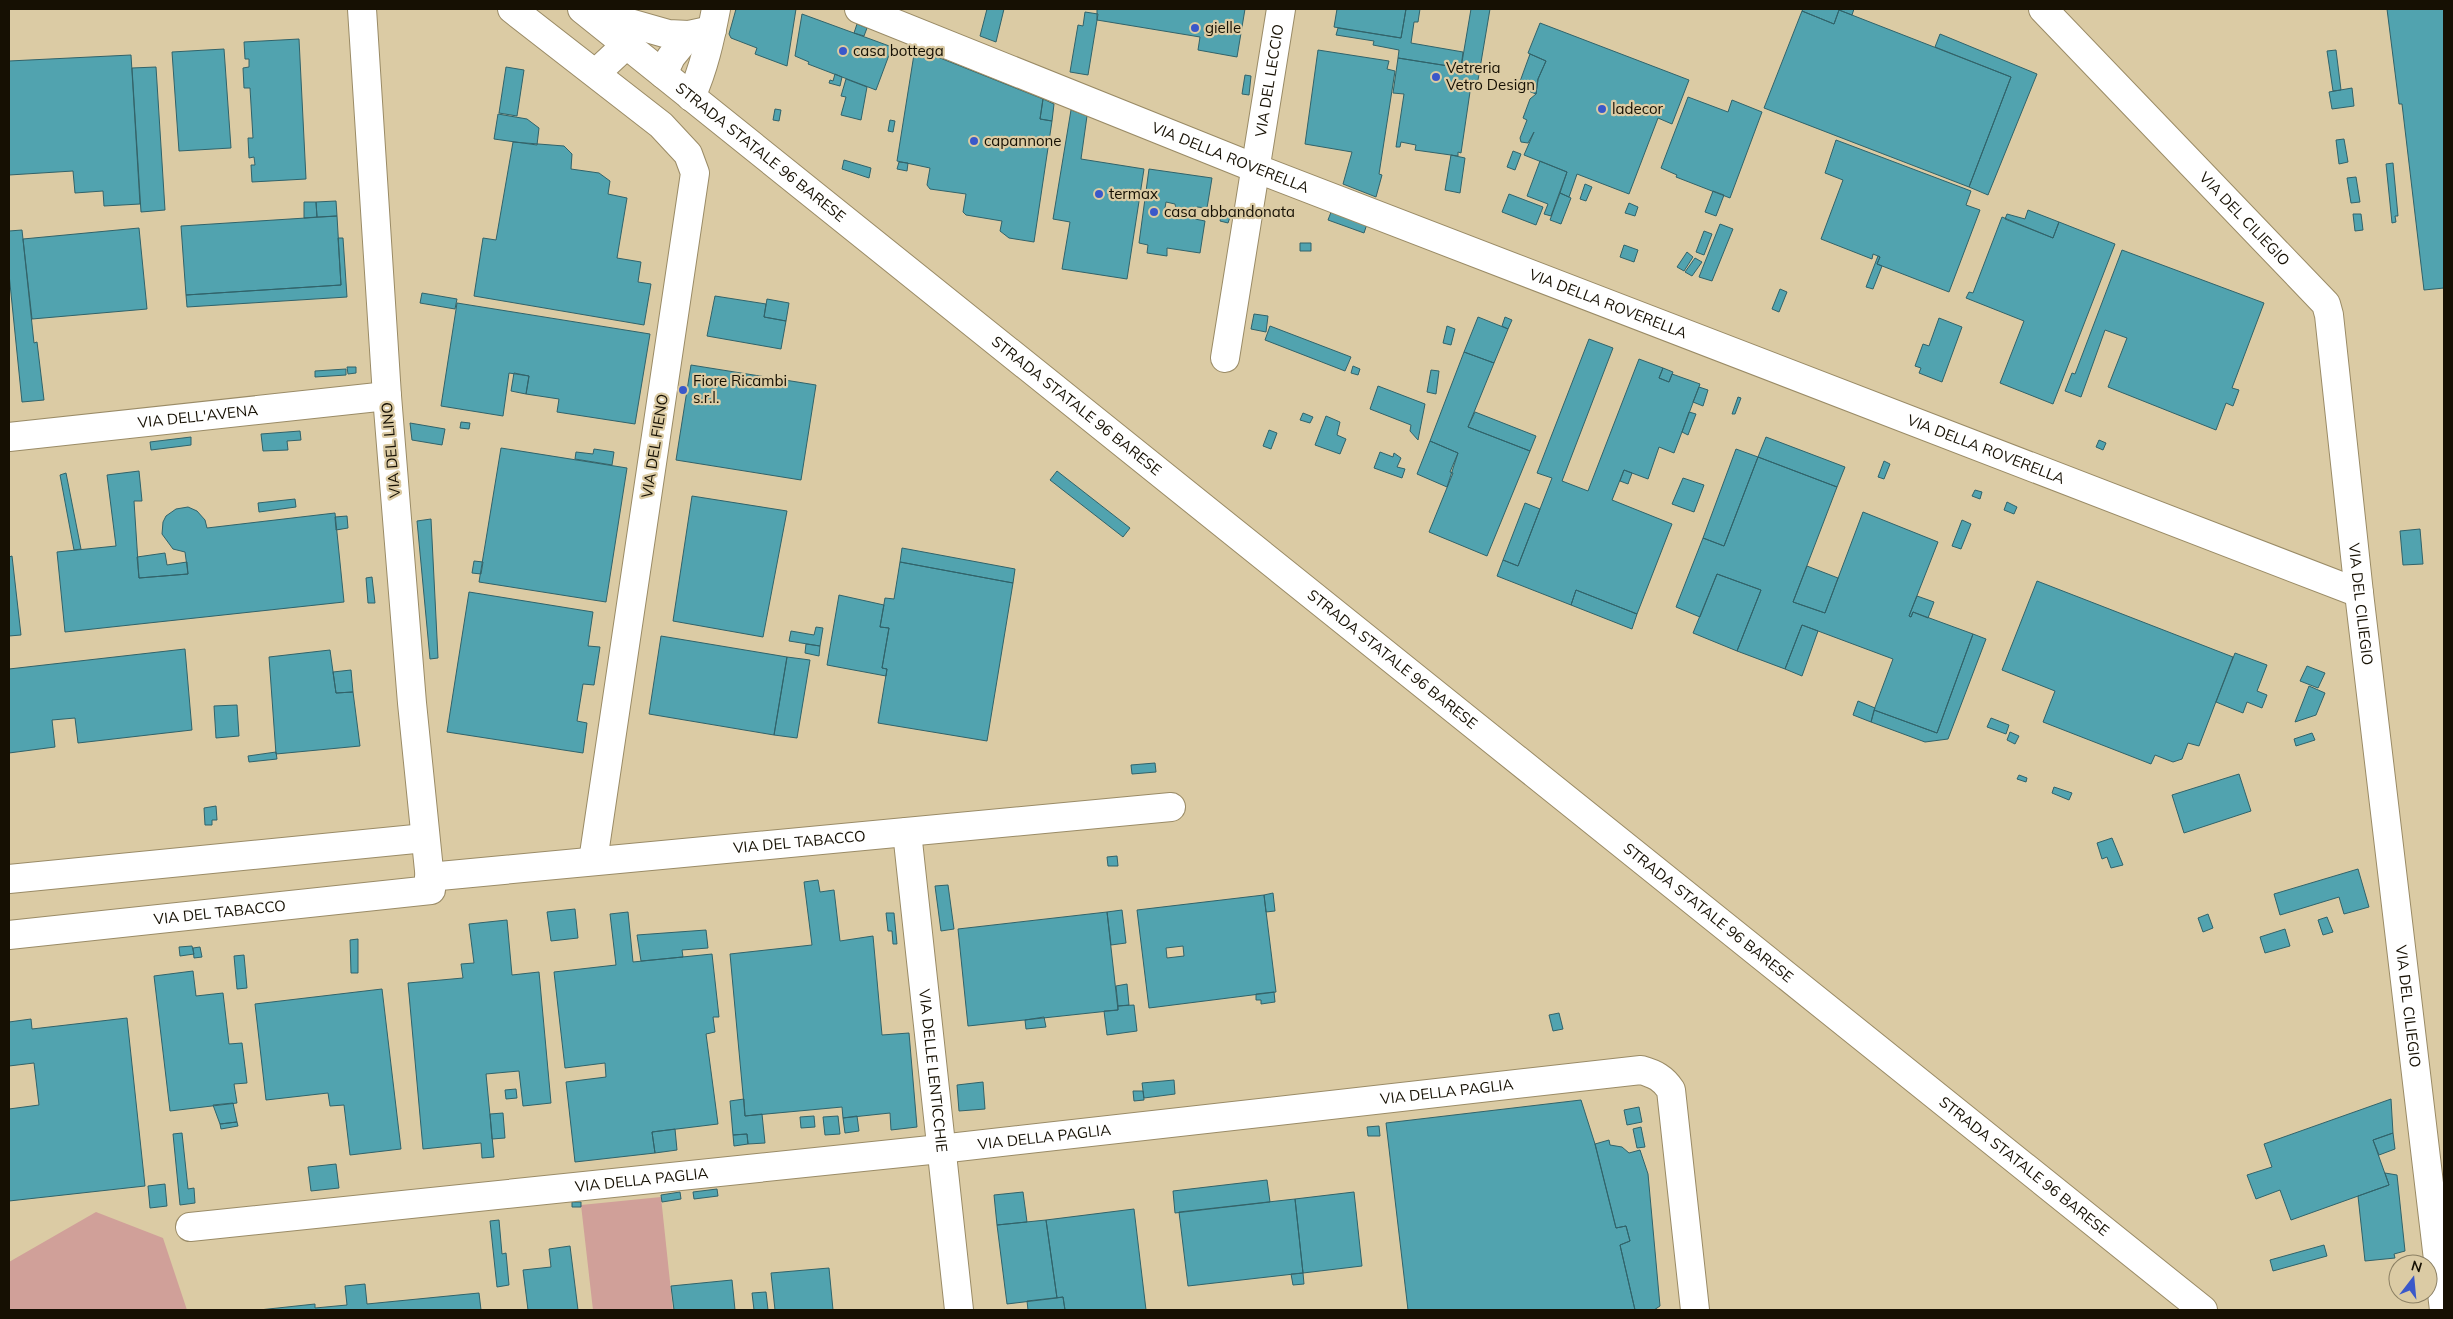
<svg xmlns="http://www.w3.org/2000/svg" width="2453" height="1319" font-family="Mulish,sans-serif">
<rect width="100%" height="100%" fill="#dbcba4"/>
<!-- green -->
<path fill="#d0a099" d="M661 1197 673 1310H593L581 1205Z
M96 1212 163 1238 187 1310H9V1262Z"/>
<!-- building -->
<path fill="#51a3af" stroke="#31636a" fill-rule="evenodd" d="M736 9H796L787 66 755 54 757 48 731 38 729 34Z
M987 9H1004L996 42 980 36Z
M1097 9H1245L1237 57 1198 50 1200 37 1097 20Z
M1337 9H1406L1401 38 1334 27Z
M1406 9H1420L1418 22H1414L1411 43 1463 52 1461 68 1398 58 1399 50 1373 45 1374 41 1336 35 1338 28 1401 38Z
M1471 9H1490L1477 86 1471 85 1461 153 1458 152V156L1415 150 1416 145 1401 142 1400 147H1396L1404 94 1393 93 1398 58 1461 68Z
M1803 9H1854L1852 15 1839 10 1834 24 1802 11Z
M2387 9H2444V288L2424 290 2402 104H2399Z
M1839 10 2011 77 1969 187 1764 108 1802 11 1834 24Z
M1085 12 1098 14 1088 75 1070 72 1078 25 1083 26Z
M802 14 892 47 876 90 808 64 809 62 795 56Z
M1540 23 1689 80 1672 124 1658 118 1629 194 1577 174 1569 197 1560 193 1567 172 1524 155 1534 132 1528 143 1521 142 1520 138 1527 120 1523 118 1530 99 1536 94 1538 79 1546 61 1528 53Z
M857 24 867 28 864 36 854 33Z
M1940 34 2037 74 1988 195 1969 187 2011 77 1935 47Z
M299 39 306 179 252 182 251 165H255L254 157 249 158 248 138H253L250 88H244L243 68 249 67V59H245L244 42Z
M915 48 1043 99 1040 119 1052 121 1034 242 1009 238 1000 231 1002 221 966 215 963 212 966 194 930 189 927 185 930 168 897 161Z
M224 49 231 148 179 151 172 52Z
M1318 50 1389 61 1387 69 1395 71 1379 174 1382 175 1376 197 1343 184 1352 152 1305 144Z
M2336 50 2341 90 2333 91 2327 51Z
M1530 54 1546 61 1538 79 1536 94 1518 87Z
M131 55 140 204 104 206 103 191 75 193 73 171 9 175V61Z
M156 67 165 210 141 212 132 68Z
M506 67 524 70 517 116 499 113Z
M835 74 842 77 840 86 829 83 830 80 833 81Z
M1245 75 1251 76 1249 95 1242 94Z
M846 79 867 87 861 120 841 115 846 97 841 96Z
M2352 88 2354 106 2332 109 2329 92Z
M1688 97 1728 112 1732 100 1762 112 1730 198 1676 177 1677 175 1661 168Z
M1043 99 1054 104 1052 121 1040 119Z
M775 109 781 110 779 121 773 120Z
M1071 110 1087 116 1081 159 1144 169 1127 279 1062 269 1070 222 1053 219Z
M498 114 527 119 539 128 537 145 494 139Z
M890 120 895 121 893 132 888 131Z
M2344 139 2348 162 2339 164 2336 140Z
M1836 140 1971 191 1966 205 1980 210 1949 292 1877 264 1880 257 1878 256 1873 254 1872 259 1821 239 1843 180 1825 173Z
M513 142 564 146 572 154 571 169 599 173 610 181 608 194 627 198 617 258 641 262 638 282 651 284 644 325 474 296 483 238 496 240Z
M1513 151 1521 154 1515 170 1507 167Z
M1451 155 1465 158 1460 193 1445 190Z
M844 160 871 168 869 178 842 169Z
M1540 161 1567 172 1551 216 1544 214 1548 204 1527 196Z
M899 162 908 163 907 171 897 169Z
M2393 163 2398 216H2395L2396 222 2392 223 2386 164Z
M1149 169 1212 178 1207 208 1197 207 1195 219 1205 221 1200 253 1167 248V256L1147 253 1148 245 1139 243ZM1166 202 1175 204 1176 209 1180 210 1179 216 1164 214Z
M2356 177 2360 202 2351 203 2347 178Z
M1585 184 1592 187 1586 201 1580 199Z
M1713 191 1724 195 1716 216 1705 212Z
M1560 193 1571 198 1561 224 1550 220Z
M1509 194 1543 207 1536 225 1502 212Z
M336 201 337 216 317 217 316 202Z
M304 202H316L317 217 304 218Z
M1629 203 1638 207 1635 216 1625 213Z
M1333 207 1368 221 1364 233 1328 220Z
M2028 210 2059 222 2053 238 2005 219 2007 214 2025 219Z
M1222 212 1231 214 1228 223 1220 221Z
M2353 214H2361L2363 230 2355 231Z
M337 216 341 285 186 295 181 226Z
M2002 217 2053 238 2059 222 2115 244 2053 404 2000 383 2024 321 1966 298 1969 292 1973 293Z
M1720 224 1733 229 1712 281 1699 277Z
M139 228 147 309 32 319 23 239Z
M22 230 34 343 37 342 44 400 22 402 9 274V231Z
M1704 231 1712 234 1704 255 1696 252Z
M338 238H343L347 297 187 307 186 295 341 285Z
M1300 243H1311V251H1300Z
M1624 245 1638 250 1634 262 1620 257Z
M2122 250 2264 303 2232 388 2239 390 2233 406 2226 403 2216 430 2108 387 2127 338 2105 330 2081 397 2065 391 2072 373 2075 374Z
M1687 252 1693 257 1684 271 1677 267Z
M1878 256 1880 257 1877 264 1882 266 1873 289 1866 287Z
M1695 258 1702 262 1692 276 1685 272Z
M1780 289 1787 292 1779 312 1772 309Z
M422 293 457 299 455 309 420 303Z
M715 296 766 304 764 317 786 321 781 349 707 336Z
M767 299 789 303 786 321 764 317Z
M457 303 650 334 635 424 557 412 559 399 526 394 529 376 509 373 503 416 441 406Z
M1254 314 1268 316 1266 332 1251 329Z
M1478 317 1508 329 1494 363 1464 352Z
M1505 317 1512 320 1508 329 1502 326Z
M1939 318 1962 327 1942 382 1919 373 1921 368 1915 366 1923 344 1929 346Z
M1270 326 1351 357 1345 371 1265 340Z
M1447 326 1455 329 1451 345 1443 343Z
M1589 339 1613 348 1562 481 1588 491 1639 359 1663 368 1659 378 1669 382 1672 374 1700 384 1674 453 1659 447 1648 479 1624 470 1612 500 1672 524 1637 614 1576 590 1571 605 1497 576 1503 560 1518 566 1540 509 1552 478 1537 473Z
M1464 352 1494 363 1468 427 1530 451 1487 556 1429 532 1453 473 1450 472 1458 453 1430 441Z
M691 365 816 385 801 480 676 460Z
M1353 366 1360 369 1358 375 1351 373Z
M347 367H356V373L348 374Z
M1663 368 1673 372 1669 382 1659 378Z
M346 369V375L315 377V371Z
M1431 370 1439 371 1436 394 1427 392Z
M514 373 529 376 526 394 511 391Z
M1378 386 1425 404 1418 440 1410 431 1411 425 1370 409Z
M1699 387 1708 390 1703 406 1693 402Z
M1738 397 1741 398 1735 414H1732Z
M1475 412 1536 436 1530 451 1468 427Z
M1689 412 1696 414 1688 435 1682 432Z
M1303 413 1313 417 1310 423 1300 420Z
M1326 416 1340 422 1337 435 1346 439 1340 454 1315 445Z
M461 422 470 423 469 429 460 428Z
M410 423 445 429 442 445 412 440Z
M1269 430 1277 433 1271 449 1263 446Z
M300 431 301 440 287 441 288 450 263 451 261 434Z
M191 437V445L151 450 150 442Z
M1766 437 1845 467 1837 487 1758 457Z
M2099 440 2106 443 2103 450 2096 447Z
M1430 441 1458 453 1447 487 1417 474Z
M501 448 627 468 606 602 479 582Z
M594 449 614 452 612 465 575 459 576 452 593 454Z
M1736 449 1758 457 1724 546 1703 538Z
M1380 452 1393 457 1394 453 1401 458 1397 467 1405 469 1402 478 1374 468Z
M1758 457 1837 487 1793 602 1825 613 1863 512 1938 542 1909 616 1911 617 1913 612 1973 634 1937 733 1874 710 1893 659 1802 625 1785 669 1737 651 1761 590 1717 574 1700 617 1676 607 1703 538 1724 546Z
M1884 461 1890 464 1884 479 1878 477Z
M1624 470 1632 473 1628 484 1620 481Z
M139 471 142 501H134L139 578 188 574 185 552 173 549 162 534 163 522 166 516 176 509 188 507 197 511 205 520 207 528 335 513 344 602 65 632 57 552 116 546 107 475Z
M1057 471 1130 528 1123 537 1050 480Z
M66 473 81 549 74 550 60 475Z
M1683 478 1704 485 1694 512 1672 504Z
M1975 490 1982 492 1980 499 1972 496Z
M692 496 787 511 763 637 673 621Z
M295 499 296 507 259 512 258 503Z
M2007 502 2017 507 2014 514 2004 510Z
M1525 503 1540 509 1518 566 1503 560Z
M347 516 348 528 336 530 335 517Z
M431 519 438 658 430 659 417 521Z
M1962 520 1971 524 1961 549 1952 546Z
M2420 529 2423 564 2403 565 2400 531Z
M902 548 1015 569 1013 583 900 562Z
M165 553 167 565 187 562 188 574 139 578 137 557Z
M12 556 21 635 9 636V557Z
M474 561 483 562 481 574 472 573Z
M900 562 1013 583 987 741 878 723 887 669 882 668 889 628 880 627 885 598 894 599Z
M1807 566 1838 578 1825 613 1793 602Z
M1717 574 1761 590 1737 651 1693 633Z
M372 577 375 603H368L366 578Z
M2037 581 2233 657 2199 746 2188 743 2182 759 2173 762 2155 755 2151 764 2043 722 2055 691 2002 670Z
M1576 590 1637 614 1632 629 1571 605Z
M469 592 593 612 588 646 600 647 594 685 583 684 577 721 587 723 583 753 447 732Z
M839 595 884 605 880 627 889 628 882 668 887 669 886 676 827 665Z
M1917 596 1934 602 1928 618 1913 612 1911 617 1909 616Z
M1802 625 1818 631 1802 676 1785 669Z
M816 627 823 628 820 646 789 641 791 631 814 635Z
M1973 634 1986 639 1948 739 1925 742 1871 722 1874 710 1937 733Z
M661 636 787 657 774 735 649 714Z
M806 644 820 646 819 656 805 653Z
M185 649 192 730 78 743 75 718 52 720 55 747 9 753V669Z
M330 650 336 693 353 692 360 746 276 754 269 657Z
M2235 653 2267 665 2257 691 2267 695 2262 708 2247 702 2243 713 2216 702Z
M787 657 810 660 797 738 774 735Z
M2307 666 2325 673 2318 688 2300 681Z
M351 670 353 692 336 693 333 672Z
M2309 686 2325 693 2316 715 2295 722Z
M1858 701 1875 708 1871 722 1853 715Z
M237 705 239 736 216 738 214 706Z
M1991 718 2009 725 2006 734 1987 727Z
M2010 732 2019 736 2015 744 2007 740Z
M2312 733 2315 740 2296 746 2294 739Z
M276 752 277 759 249 762 248 756Z
M1155 763 1156 772 1132 774 1131 765Z
M2239 774 2251 811 2184 833 2172 795Z
M2019 775 2027 778 2026 782 2017 779Z
M2054 787 2072 793 2069 800 2052 793Z
M216 806 217 820H212V825H205L204 808Z
M2112 838 2123 865 2111 868 2107 857 2102 859 2097 843Z
M1117 856 1118 866H1108L1107 857Z
M2358 869 2369 907 2344 914 2339 897 2280 915 2274 894Z
M818 880 820 892 834 890 840 941 873 936 882 1035 909 1033 917 1127 891 1130 890 1113 843 1118 842 1107 745 1116 730 954 812 945 804 882Z
M948 885 954 929 941 931 935 886Z
M1273 893 1275 911 1266 912 1264 895Z
M1264 895 1276 992 1149 1008 1137 910ZM1183 946 1184 956 1167 958 1166 948Z
M575 909 578 938 551 941 547 912Z
M1122 910 1126 943 1111 945 1107 912Z
M628 912 633 962 712 954 719 1017H713L715 1032 706 1034 718 1124 652 1132 655 1153 575 1162 566 1082 606 1077 605 1063 565 1068 554 972 616 965 610 914Z
M1107 912 1118 1010 968 1026 958 929Z
M886 913H894L897 944H893L892 931H888Z
M2208 914 2213 928 2203 932 2198 918Z
M2327 917 2333 932 2323 935 2318 920Z
M507 920 512 975 539 972 551 1103 523 1106 519 1071 486 1074 494 1157 482 1158 481 1143 423 1149 408 983 463 978 461 964 474 963 469 924Z
M2285 929 2290 946 2265 953 2260 937Z
M706 930 708 948 682 950 683 957 641 961 637 935Z
M358 939V973H351L350 940Z
M192 946 194 954 180 956 179 947Z
M200 947 202 957 194 958 193 948Z
M244 955 247 988 237 989 234 956Z
M193 971 196 996 223 993 229 1044 242 1043 247 1083 234 1084 237 1103 170 1111 154 976Z
M1127 984 1129 1005 1118 1006 1116 986Z
M382 989 401 1149 350 1155 344 1105 330 1106 328 1093 266 1100 255 1004Z
M1274 992 1275 1002 1261 1004V1000H1256V994Z
M1134 1005 1137 1031 1107 1035 1104 1011 1118 1010V1006Z
M1559 1013 1563 1029 1553 1031 1549 1015Z
M1044 1017 1046 1027 1026 1029 1025 1020Z
M127 1018 145 1186 9 1201V1109L39 1105 34 1063 9 1066V1022L31 1019 32 1029Z
M1174 1080 1175 1094 1144 1098 1142 1083Z
M983 1082 985 1109 959 1111 957 1085Z
M516 1089 517 1098 506 1099 505 1090Z
M1133 1091H1143L1144 1100 1134 1101Z
M744 1099 745 1116 762 1114 765 1143 748 1144 747 1134 733 1135 730 1101Z
M2391 1099 2393 1133 2373 1140 2389 1185 2291 1220 2280 1190 2256 1199 2247 1175 2272 1167 2264 1144Z
M1581 1100 1595 1144 1616 1228 1626 1226 1630 1241 1620 1245 1635 1310H1408L1386 1123Z
M233 1103 237 1122 220 1124 213 1105Z
M1639 1107 1642 1122 1627 1125 1624 1110Z
M503 1113 505 1138 492 1139 490 1114Z
M814 1116 815 1127 801 1128 800 1117Z
M838 1116 840 1134 825 1135 823 1117Z
M857 1116 859 1131 845 1133 843 1118Z
M237 1122 238 1126 221 1129 220 1124Z
M1379 1126 1380 1136H1368L1367 1127Z
M1641 1127 1645 1147 1637 1148 1633 1129Z
M675 1129 677 1150 655 1153 652 1132Z
M182 1133 188 1189 194 1188 195 1203 180 1205 173 1134Z
M2393 1133 2395 1149 2379 1155 2373 1140Z
M747 1134 748 1144 734 1146 733 1135Z
M1609 1140 1610 1145 1622 1147 1629 1153 1640 1150 1648 1174 1660 1306 1654 1310H1635L1620 1245 1630 1241 1626 1226 1616 1228 1595 1144Z
M336 1164 339 1188 311 1191 308 1167Z
M2385 1173 2397 1175 2405 1251 2394 1254 2395 1258 2365 1261 2358 1196 2389 1185Z
M1267 1180 1270 1202 1175 1213 1173 1191Z
M165 1184 167 1206 150 1208 148 1186Z
M717 1189 718 1196 694 1199 693 1192Z
M680 1192 681 1199 662 1202 661 1195Z
M1023 1192 1027 1222 997 1225 994 1195Z
M1354 1192 1362 1266 1303 1273 1295 1199Z
M1295 1199 1303 1273 1188 1286 1179 1212Z
M572 1202H581V1207H572Z
M1134 1209 1146 1310H1065L1063 1297 1057 1298 1046 1220Z
M499 1220 502 1254 506 1253 509 1285 497 1287 490 1221Z
M1046 1220 1057 1298 1007 1304 997 1225Z
M2324 1245 2327 1256 2273 1271 2270 1260Z
M570 1246 578 1310H528L523 1270 551 1267 549 1249Z
M829 1268 833 1310H775L771 1273Z
M1303 1273 1304 1284 1293 1285 1291 1274Z
M732 1280 735 1310H674L671 1286Z
M365 1284 367 1304 479 1293 481 1310H259L315 1304V1308L347 1305 345 1286Z
M766 1292 768 1310H754L752 1293Z
M1063 1297 1065 1310H1028L1027 1301Z"/>
<g fill="none" stroke-linecap="round" stroke-linejoin="round">
<!-- minor casing -->
<g stroke="#9a8b66" stroke-width="30">
<g id="minor">
<path d="M512 9 661 125 688 154 695 173 593 861"/>
<path id="s1" d="M859 9 1255 168 2359 593"/>
<path id="s2" d="M2043 9 2326 304 2329 315 2359 593 2444 1310"/>
<path d="M584 10 668 34 689 35 712 30"/>
<path d="M596 73 626 45"/>
<path d="M663 74 671 57 689 35"/>
<path d="M691 97C704 68 710 40 716 9"/>
<path id="s3" d="M1225 358 1281 9"/>
<path id="s4" d="M9 437 387 396"/>
<path id="s5" d="M907 832 959 1310"/>
<path id="s6" d="M429 877 1171 807"/>
<path d="M9 879 425 838"/>
<path id="s7" d="M9 935 431 890 412 703 387 396 362 9"/>
<path id="s8" d="M190 1227 940 1149 1641 1070C1655 1074 1663 1078 1671 1090L1695 1310"/>
</g>
</g>
<!-- major casing -->
<g stroke="#9a8b66" stroke-width="30">
<g id="major">
<path id="s9" d="M582 9 2203 1310"/>
</g>
</g>
<!-- minor -->
<use href="#minor" stroke="#fff" stroke-width="28"/>
<!-- major -->
<use href="#major" stroke="#fff" stroke-width="28"/>
</g>
<!-- markers -->
<g fill="#3a58ca" stroke="#dbcba4" stroke-width="2">
<circle cx="1195" cy="28" r="5"/>
<circle cx="843" cy="51" r="5"/>
<circle cx="1436" cy="77" r="5"/>
<circle cx="1602" cy="109" r="5"/>
<circle cx="974" cy="141" r="5"/>
<circle cx="1099" cy="194" r="5"/>
<circle cx="1154" cy="212" r="5"/>
<circle cx="683" cy="390" r="5"/>
</g>
<g text-anchor="middle" stroke-width="4.5" stroke-linejoin="round" paint-order="stroke">
<!-- poi labels -->
<g font-size="15" fill="#161003" stroke="#dbcba4" text-anchor="start">
<text x="1205" y="33">gielle</text>
<text x="853" y="56">casa bottega</text>
<text x="1446" y="73">Vetreria<tspan x="1446" dy="17">Vetro Design</tspan></text>
<text x="1612" y="114">ladecor</text>
<text x="984" y="146">capannone</text>
<text x="1109" y="199">termax</text>
<text x="1164" y="217">casa abbandonata</text>
<text x="693" y="386">Fiore Ricambi<tspan x="693" dy="17">s.r.l.</tspan></text>
</g>
<!-- street labels -->
<g font-size="15" fill="#161003" stroke="#dbcba4">
<text dy="5" stroke="none"><textPath href="#s3" startOffset="281">VIA DEL LECCIO</textPath></text>
<text dy="5" stroke="none"><textPath href="#s9" startOffset="229">STRADA STATALE 96 BARESE</textPath></text>
<text dy="5" stroke="none"><textPath href="#s1" startOffset="400">VIA DELLA ROVERELLA</textPath></text>
<text dy="5" stroke="none"><textPath href="#s2" startOffset="291">VIA DEL CILIEGIO</textPath></text>
<text dy="5" stroke="none"><textPath href="#s1" startOffset="805">VIA DELLA ROVERELLA</textPath></text>
<text dy="5" stroke="none"><textPath href="#s9" startOffset="634">STRADA STATALE 96 BARESE</textPath></text>
<text dy="5" stroke="none"><textPath href="#s4" startOffset="190">VIA DELL'AVENA</textPath></text>
<text transform="translate(655 446) rotate(-81)" y="5">VIA DEL FIENO</text>
<text dy="5" stroke="none"><textPath href="#s1" startOffset="1210">VIA DELLA ROVERELLA</textPath></text>
<text transform="translate(391 450) rotate(-95)" y="5">VIA DEL LINO</text>
<text dy="5" stroke="none"><textPath href="#s2" startOffset="711">VIA DEL CILIEGIO</textPath></text>
<text dy="5" stroke="none"><textPath href="#s9" startOffset="1039">STRADA STATALE 96 BARESE</textPath></text>
<text dy="5" stroke="none"><textPath href="#s6" startOffset="372">VIA DEL TABACCO</textPath></text>
<text dy="5" stroke="none"><textPath href="#s7" startOffset="212">VIA DEL TABACCO</textPath></text>
<text dy="5" stroke="none"><textPath href="#s9" startOffset="1444">STRADA STATALE 96 BARESE</textPath></text>
<text dy="5" stroke="none"><textPath href="#s2" startOffset="1116">VIA DEL CILIEGIO</textPath></text>
<text dy="5" stroke="none"><textPath href="#s5" startOffset="240">VIA DELLE LENTICCHIE</textPath></text>
<text dy="5" stroke="none"><textPath href="#s8" startOffset="1264">VIA DELLA PAGLIA</textPath></text>
<text dy="5" stroke="none"><textPath href="#s8" startOffset="859">VIA DELLA PAGLIA</textPath></text>
<text dy="5" stroke="none"><textPath href="#s9" startOffset="1849">STRADA STATALE 96 BARESE</textPath></text>
<text dy="5" stroke="none"><textPath href="#s8" startOffset="454">VIA DELLA PAGLIA</textPath></text>
</g>
</g>
<!-- border -->
<rect width="2453" height="1319" fill="none" stroke="#161003" stroke-width="20"/>
<!-- north arrow -->
<g transform="translate(2413 1279) rotate(16)"><circle r="24" fill="#dbcba4" stroke="#8c8064"/>
<path d="M0-4L9 19L0 12L-9 19Z" fill="#3a58ca"/>
<text y="-8" font-size="14" font-weight="bold" text-anchor="middle" fill="#161003">N</text>
</g>
</svg>
